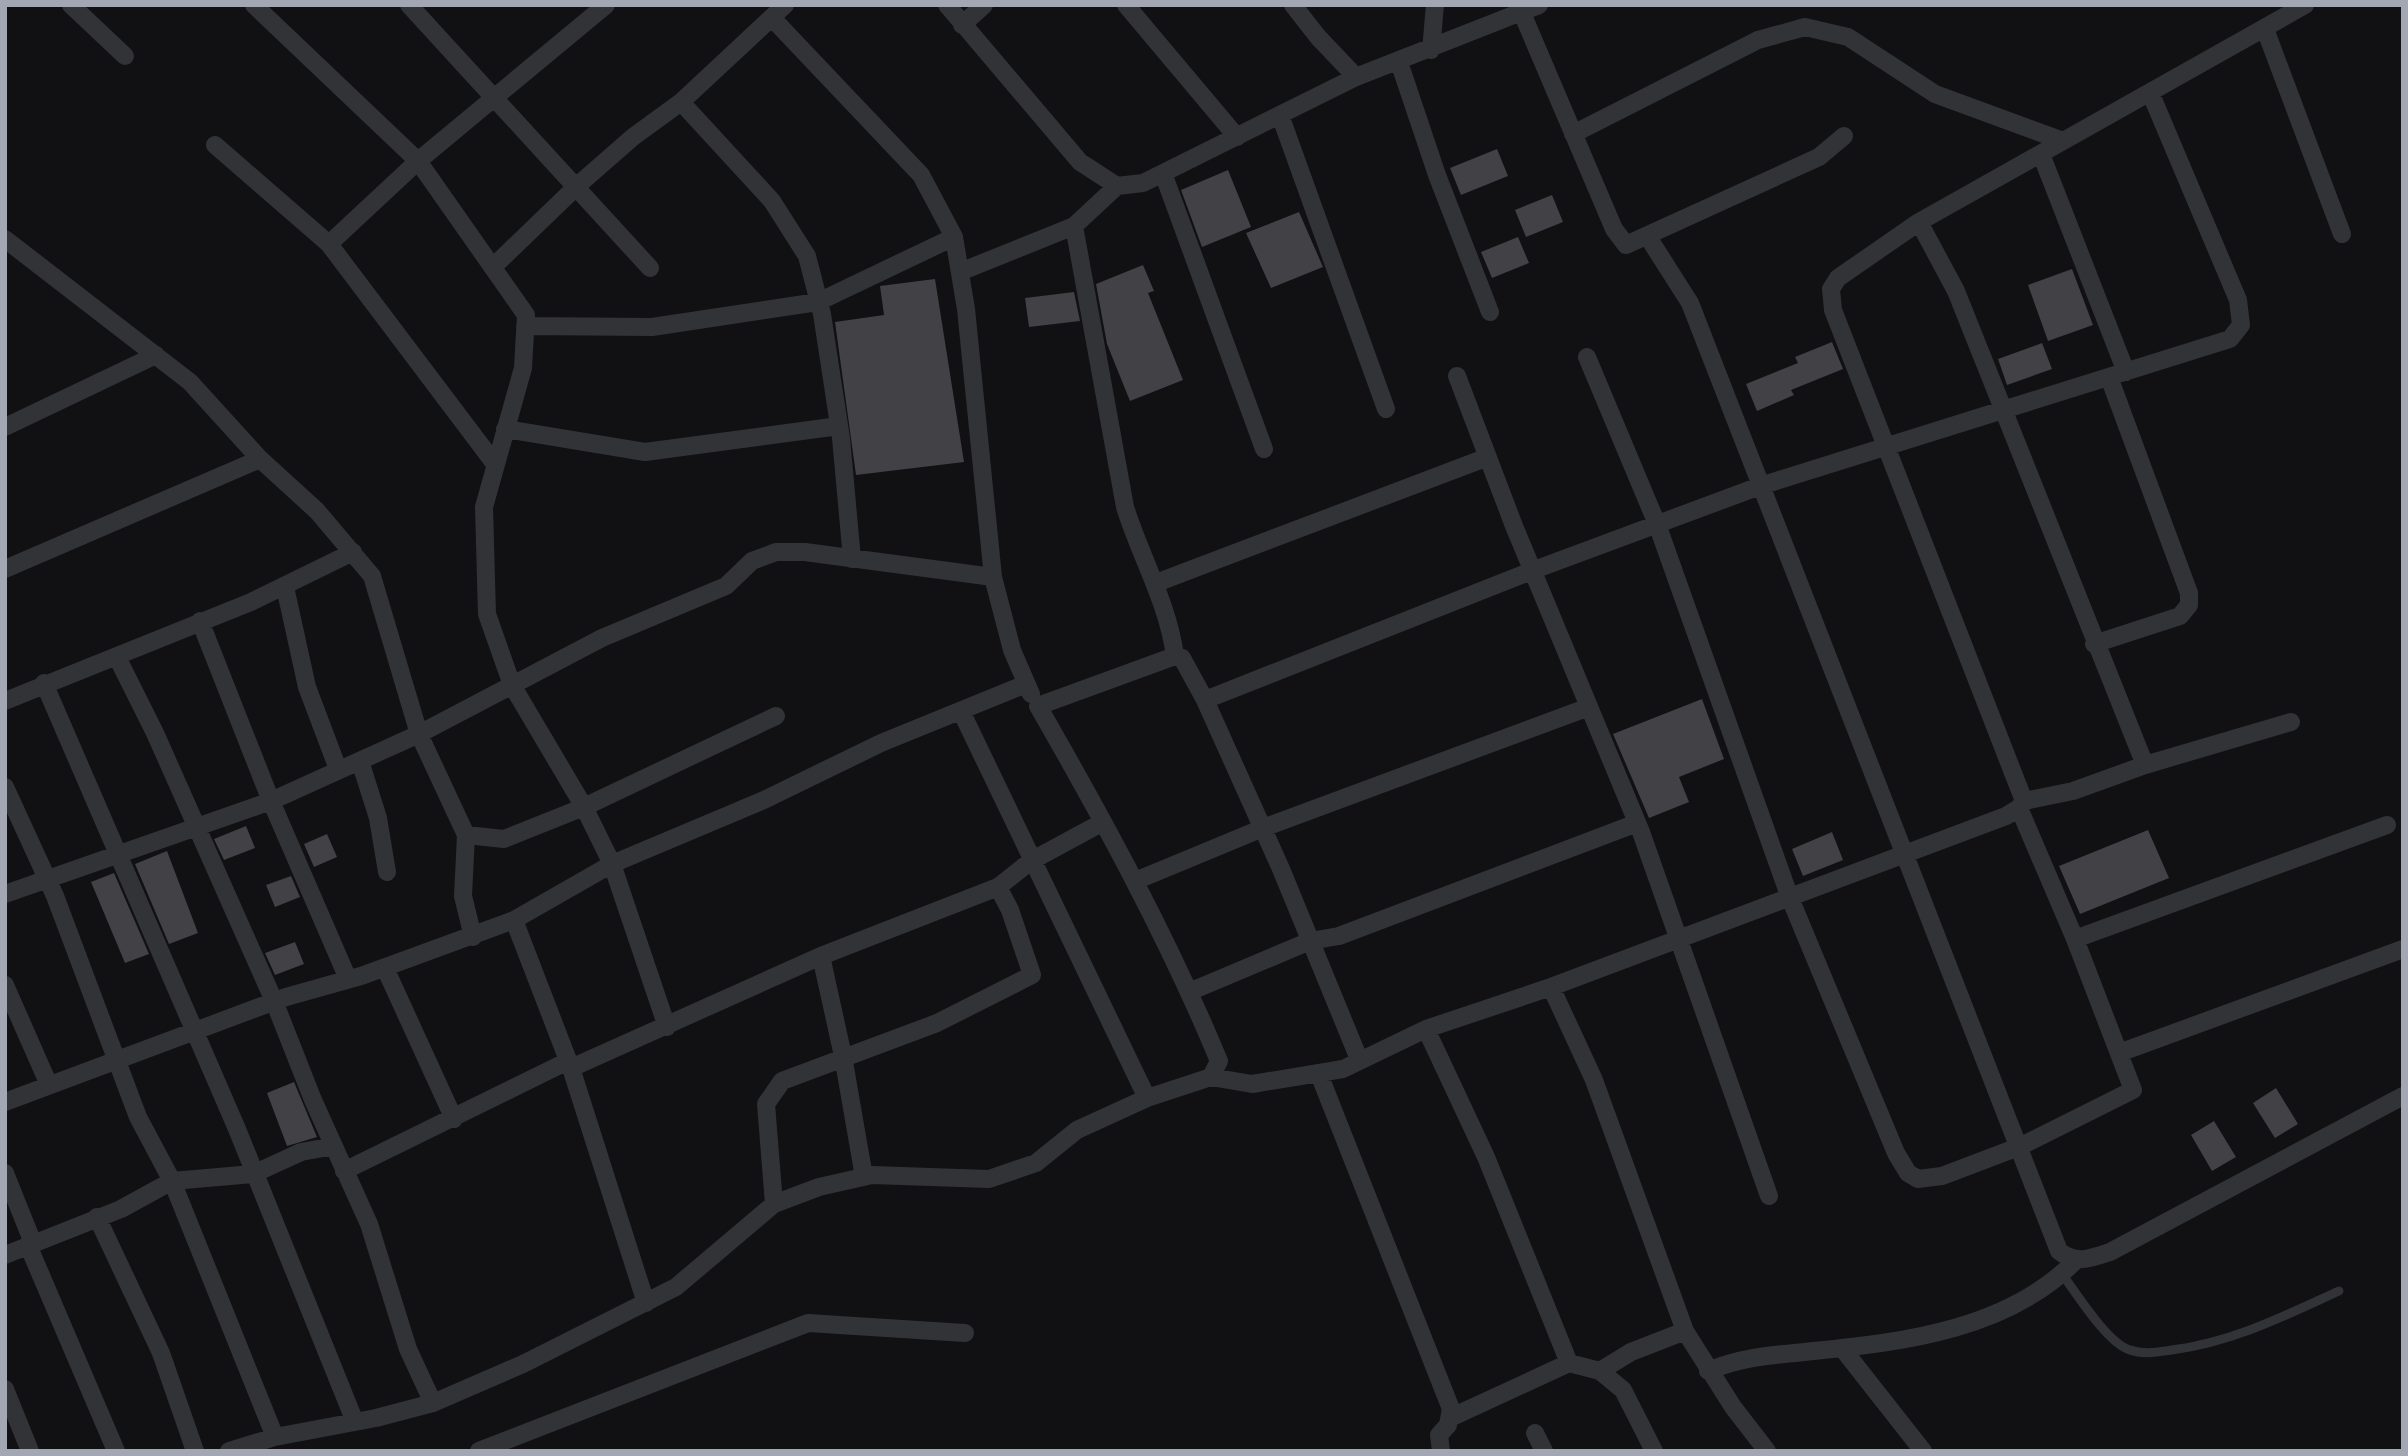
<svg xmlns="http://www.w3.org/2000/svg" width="2408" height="1456" font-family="Mulish,sans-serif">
<rect width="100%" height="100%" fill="#111113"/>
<!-- building -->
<path fill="#414146" d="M1497 149 1508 176 1461 195 1450 168Z
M1228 170 1251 227 1202 247 1181 190Z
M1552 195 1563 222 1526 237 1515 210Z
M1299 212 1323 267 1271 288 1246 233Z
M1518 237 1529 263 1492 278 1481 252Z
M1143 265 1154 291 1148 293 1183 380 1130 401 1107 344 1096 284Z
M2072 269 2093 325 2048 341 2028 285Z
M935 279 964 462 856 475 835 322 884 315 880 286Z
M1074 292 1080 321 1029 327 1025 298Z
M1832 342 1843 369 1791 390 1794 395 1757 411 1746 384 1798 363 1795 357Z
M2042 343 2052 369 2007 385 1998 359Z
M1702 699 1724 759 1679 777 1689 802 1649 818 1613 734Z
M246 826 255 848 224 860 214 839Z
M2148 830 2169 878 2080 914 2059 866Z
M1832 832 1843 860 1803 876 1792 849Z
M327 834 337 857 314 867 304 844Z
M167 851 198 933 169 944 135 864Z
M114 873 149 954 125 963 91 882Z
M291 876 300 897 275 907 266 885Z
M295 942 304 964 275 975 265 953Z
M294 1082 317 1137 287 1146 267 1093Z
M2276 1088 2298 1124 2275 1138 2253 1103Z
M2214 1121 2236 1157 2212 1171 2191 1135Z"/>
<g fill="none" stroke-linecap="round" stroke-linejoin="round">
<!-- service -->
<path stroke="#323337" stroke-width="9" d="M2062 1274C2077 1294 2107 1343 2130 1350 2143 1355 2158 1352 2172 1350 2233 1342 2284 1316 2339 1291"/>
<!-- minor -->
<path stroke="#323337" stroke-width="18" d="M71 5 125 56
M254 5 418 161 526 315 523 368 484 507 487 614 512 685 584 807 612 864 667 1027
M409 5 650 268
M947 5 1080 162 1117 186 1143 183 1356 77 1539 5
M1126 5 1237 137
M1293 5 1318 37 1356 77
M1522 13 1614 229 1626 245 1819 157 1844 136
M773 19 921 175 954 237 966 309 993 577 1012 650 1031 694
M962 25 984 5
M2265 29 2342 234
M1431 50 1435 5
M1399 62 1437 175 1490 312
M681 102 772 201 807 256 822 314 841 438 852 559
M1280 115 1386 409
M1573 134 1758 40 1805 27 1848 37 1935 94 2063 141
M215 145 329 244 495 464
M2041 154 2126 372
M1163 173 1264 449
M1919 222 1956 291 2145 765
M1074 226 1125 507C1141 558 1168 603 1175 656
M1648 237 1690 303 2059 1251C2076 1265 2092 1258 2110 1252L2403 1096
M5 239 190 382 260 459 317 511 372 576 419 734 466 835 463 896 473 937
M329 244 418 161 606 5
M494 266 577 186 633 137 681 102 785 5
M960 272 1074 226 1117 186
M525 326 652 327 818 302 954 237
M1587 357 1657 524 1790 898 1896 1153 1908 1173 1918 1179 1942 1176 2021 1146 2133 1090 2075 939 2019 808
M1457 376 1514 526 1641 832 1769 1196
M5 427 156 355
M505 429 645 452 839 426
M5 569 260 459
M1156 583 1488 457
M285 587 307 687 338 769
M200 621 271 801 348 979
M2094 644 2180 616 2189 605V593L2109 377
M117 657 155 733 274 1001 313 1100 369 1224 408 1349 433 1403
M44 683 237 1129 355 1422
M1205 700 1281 869 1359 1059
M5 701 251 602 353 552
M961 711 1147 1098
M360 761 378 818 387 872
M5 787 55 896 138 1117 172 1181 275 1437
M2024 801 2073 791 2145 765 2291 722
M466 835 504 839 584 807 776 716
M1135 881 1263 828 1589 707
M5 894 271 801 419 734 602 638 726 586 752 561 776 552H805L993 577
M514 920 571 1068 646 1303
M2075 939 2387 825
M821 956 843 1056 864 1177
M385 968 454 1119
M5 985 49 1085
M1551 987 1594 1080 1685 1331 1733 1407 1767 1451
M1189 992 1310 941 1339 936 1637 823
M1426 1029 1486 1157 1569 1363 1600 1371 1623 1390 1654 1451
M2119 1053 2403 949
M571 1068 821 956 998 887 1031 861 1103 822
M1319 1074 1451 1409 1448 1425 1439 1435 1441 1451
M1211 1077 1219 1061C1168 938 1104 821 1038 706L1175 656 1182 658 1205 700 1534 570 1760 486 2230 339 2241 325 2238 300 2150 92
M5 1102 286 997 361 976 514 920 612 864 764 800 881 743 1026 684
M344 1171 568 1061
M5 1173 33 1243
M774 1204 766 1104 782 1081 937 1023 1032 975 1010 910 998 887
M97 1217 161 1353 195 1451
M28 1245 116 1451
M5 1255 121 1209 172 1181 253 1174 301 1152 334 1146
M1842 1348 1923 1451
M1600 1371 1631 1352 1685 1331
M1708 1371C1744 1356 1776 1355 1814 1351 1905 1342 2010 1329 2077 1259
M5 1389 30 1451
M1452 1417 1569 1363
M1535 1433 1544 1451
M229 1451 275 1437 376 1418 433 1403 523 1364 676 1287 774 1204 819 1187 872 1175 989 1179 1036 1163 1077 1130 1147 1098 1211 1077 1252 1084 1343 1069 1426 1029 1551 987 2006 816 2019 808 2024 801 1833 310 1831 289 1838 278 1919 222 2305 5
M479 1451 808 1323 965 1333"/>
</g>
<!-- border -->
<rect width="2408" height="1456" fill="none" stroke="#a3a6b3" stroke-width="14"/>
</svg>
